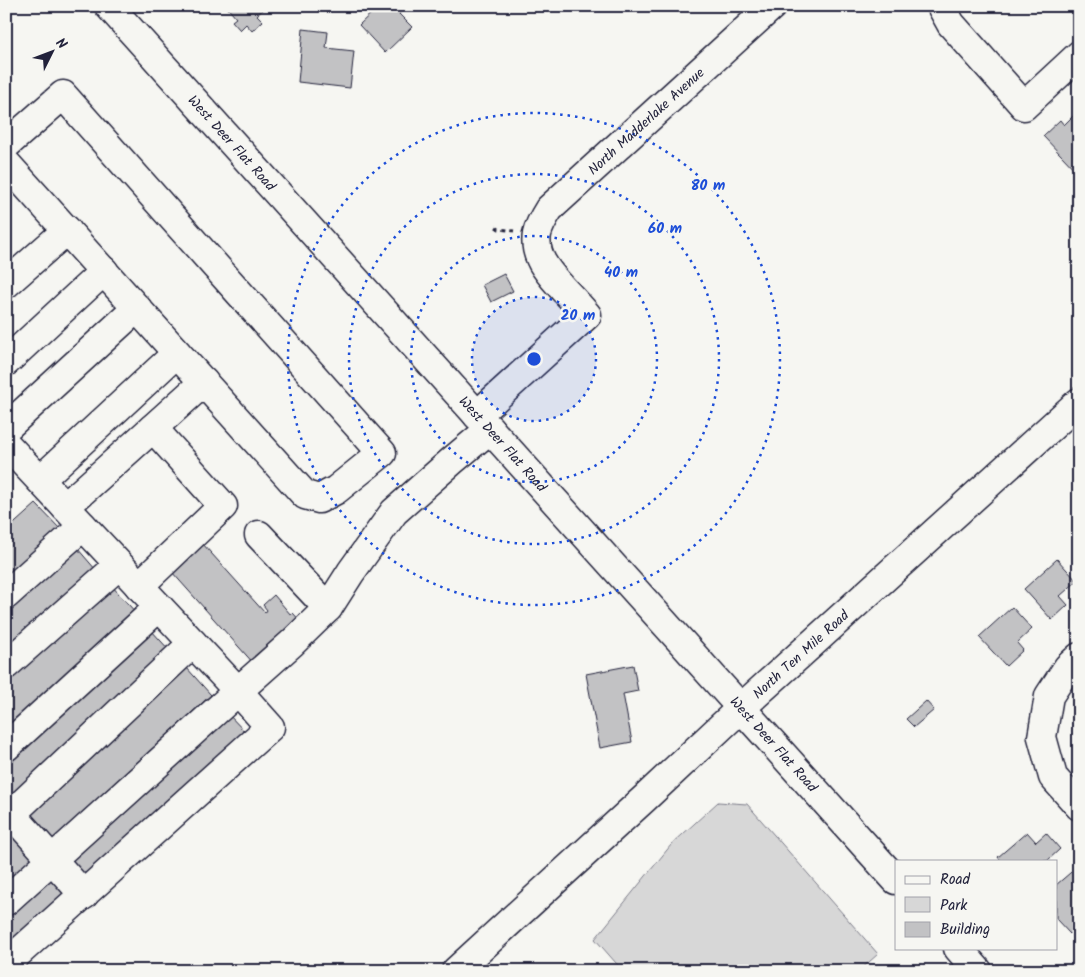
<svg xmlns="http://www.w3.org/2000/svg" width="1085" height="977" font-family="Kalam,sans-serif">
<rect width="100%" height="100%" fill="#f6f6f2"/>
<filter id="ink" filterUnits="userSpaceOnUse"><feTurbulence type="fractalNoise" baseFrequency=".02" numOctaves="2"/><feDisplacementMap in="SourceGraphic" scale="10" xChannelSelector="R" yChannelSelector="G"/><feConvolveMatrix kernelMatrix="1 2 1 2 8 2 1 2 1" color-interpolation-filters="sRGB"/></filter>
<g filter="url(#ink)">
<!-- green -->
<path fill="#d7d7d7" stroke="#7c7c89" d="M718 802 747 804 878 954 859 971H623L595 939 671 845Z"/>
<!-- building -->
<path fill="#c2c2c4" stroke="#22223b" d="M226 6H267L257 15 263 21 252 31 246 24 240 30 232 21 236 18Z
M379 6H404L405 8 399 14 412 27 385 53 359 25Z
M303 29 328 32 326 48 354 51 350 88 298 82Z
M1075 114 1079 118V174L1043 136 1060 120 1064 125Z
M504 274 513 291 491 302 482 285Z
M36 504 63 532 6 584V531Z
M202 543 265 613 267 610 263 605 274 595 291 615 293 613 303 624 255 665 171 571Z
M77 548 96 570 6 651V612Z
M1057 559 1077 581 1060 596 1068 605 1052 620 1024 589Z
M111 585 137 614 6 733V680Z
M1012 607 1032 629 1017 643 1023 650 1006 666 979 637Z
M151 630 170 651 12 797 6 791V763Z
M633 665 638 691 623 694 632 742 600 748 586 674Z
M186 667 211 695 52 840 27 813Z
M926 701 934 710 914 727 906 719Z
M227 713 247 734 87 880 68 858Z
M7 830 33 858 6 882V831Z
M1027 832 1036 842 1046 833 1060 849 1047 861H1001L998 857Z
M1077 867 1079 869V926L1070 934 1056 919V885Z
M49 876 68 897 6 954V915Z"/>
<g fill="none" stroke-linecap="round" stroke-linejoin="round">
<!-- minor casing -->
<g stroke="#22223b" stroke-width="31">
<g id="minor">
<path id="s1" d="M109 6 741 708"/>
<path d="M941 6 951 24 1024 106 1079 55"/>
<path d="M6 145 63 95 382 453 336 490 319 499 305 495 6 163"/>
<path d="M6 284 67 230"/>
<path d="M6 362 104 271"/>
<path id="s2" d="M477 415 587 315C579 306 571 297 563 289 549 273 533 257 537 234 539 225 544 217 549 209L772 6"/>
<path d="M6 428 137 308"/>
<path d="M6 444 238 691 6 901"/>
<path d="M40 480 177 353"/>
<path d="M65 507 204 382"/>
<path d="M259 535 328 608"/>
<path d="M139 586 223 506 153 428"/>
<path d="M6 595 83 526"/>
<path d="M1079 657 1068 667 1049 696 1042 737 1053 777 1079 806"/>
<path d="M6 665 119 565"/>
<path d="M6 747 159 607"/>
<path d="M6 808 84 895"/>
<path d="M6 819 193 643"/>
<path d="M6 964 270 727 238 691 292 643 328 608 351 572 394 512 453 460 490 429"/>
</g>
</g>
<!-- major casing -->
<g stroke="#22223b" stroke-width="31">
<g id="major">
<path d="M741 708 896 880"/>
<path d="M958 948 978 971"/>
<path id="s3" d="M456 971 645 798 741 708 1079 402"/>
</g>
</g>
<!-- path -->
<path stroke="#22223b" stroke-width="3" stroke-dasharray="4 4" stroke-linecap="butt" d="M496 227 499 229 514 231"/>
<!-- minor -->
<use href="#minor" stroke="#f6f6f2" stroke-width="28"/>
<!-- major -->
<use href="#major" stroke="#f6f6f2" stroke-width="28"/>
</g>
</g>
<!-- distance rings -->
<circle cx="534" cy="359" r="62" fill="#1d4ed8" fill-opacity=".12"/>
<g fill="none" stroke="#1d4ed8" stroke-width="2.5" stroke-dasharray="2.5 5">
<circle cx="534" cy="359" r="62"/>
<circle cx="534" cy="359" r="123"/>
<circle cx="534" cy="359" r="185"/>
<circle cx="534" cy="359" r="246"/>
</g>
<g text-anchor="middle" stroke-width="5" stroke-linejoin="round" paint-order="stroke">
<!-- street labels -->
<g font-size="14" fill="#22223b" stroke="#f6f6f2">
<text dy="5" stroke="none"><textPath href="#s2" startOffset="406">North Madderlake Avenue</textPath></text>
<text dy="5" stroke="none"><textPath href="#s1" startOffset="184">West Deer Flat Road</textPath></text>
<text dy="5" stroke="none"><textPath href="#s1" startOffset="589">West Deer Flat Road</textPath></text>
<text dy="5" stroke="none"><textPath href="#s3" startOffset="468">North Ten Mile Road</textPath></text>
<text transform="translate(774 744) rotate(48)" y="5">West Deer Flat Road</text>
</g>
</g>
<circle cx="534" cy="359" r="8" fill="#1d4ed8" stroke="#f6f6f2" stroke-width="2.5"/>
<g font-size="15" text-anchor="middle" font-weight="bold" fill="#1d4ed8" stroke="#f6f6f2" stroke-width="5" stroke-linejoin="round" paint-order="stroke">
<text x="708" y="190">80 m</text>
<text x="665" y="233">60 m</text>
<text x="621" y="277">40 m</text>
<text x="578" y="320">20 m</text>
</g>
<!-- margin -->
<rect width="1085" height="977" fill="none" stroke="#f6f6f2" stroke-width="25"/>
<rect x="12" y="12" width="1060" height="952" fill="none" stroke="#22223b" stroke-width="2" filter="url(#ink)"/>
<!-- legend -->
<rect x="895" y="860" width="162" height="90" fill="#f6f6f2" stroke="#a1a1a9"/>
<rect x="905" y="876" width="25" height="8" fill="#f6f6f2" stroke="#a1a1a9"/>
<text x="940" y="884" font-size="15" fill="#22223b">Road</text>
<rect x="905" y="897" width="25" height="15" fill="#d7d7d7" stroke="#a1a1a9"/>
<text x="940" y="910" font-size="15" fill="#22223b">Park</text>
<rect x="905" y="922" width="25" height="15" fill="#c2c2c4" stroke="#a1a1a9"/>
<text x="940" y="934" font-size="15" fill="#22223b">Building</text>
<!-- north arrow -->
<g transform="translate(52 52) rotate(48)" stroke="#f6f6f2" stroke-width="4" paint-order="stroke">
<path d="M0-4L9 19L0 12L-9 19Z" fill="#22223b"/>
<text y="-8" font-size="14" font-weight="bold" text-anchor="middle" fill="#22223b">N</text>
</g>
</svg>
